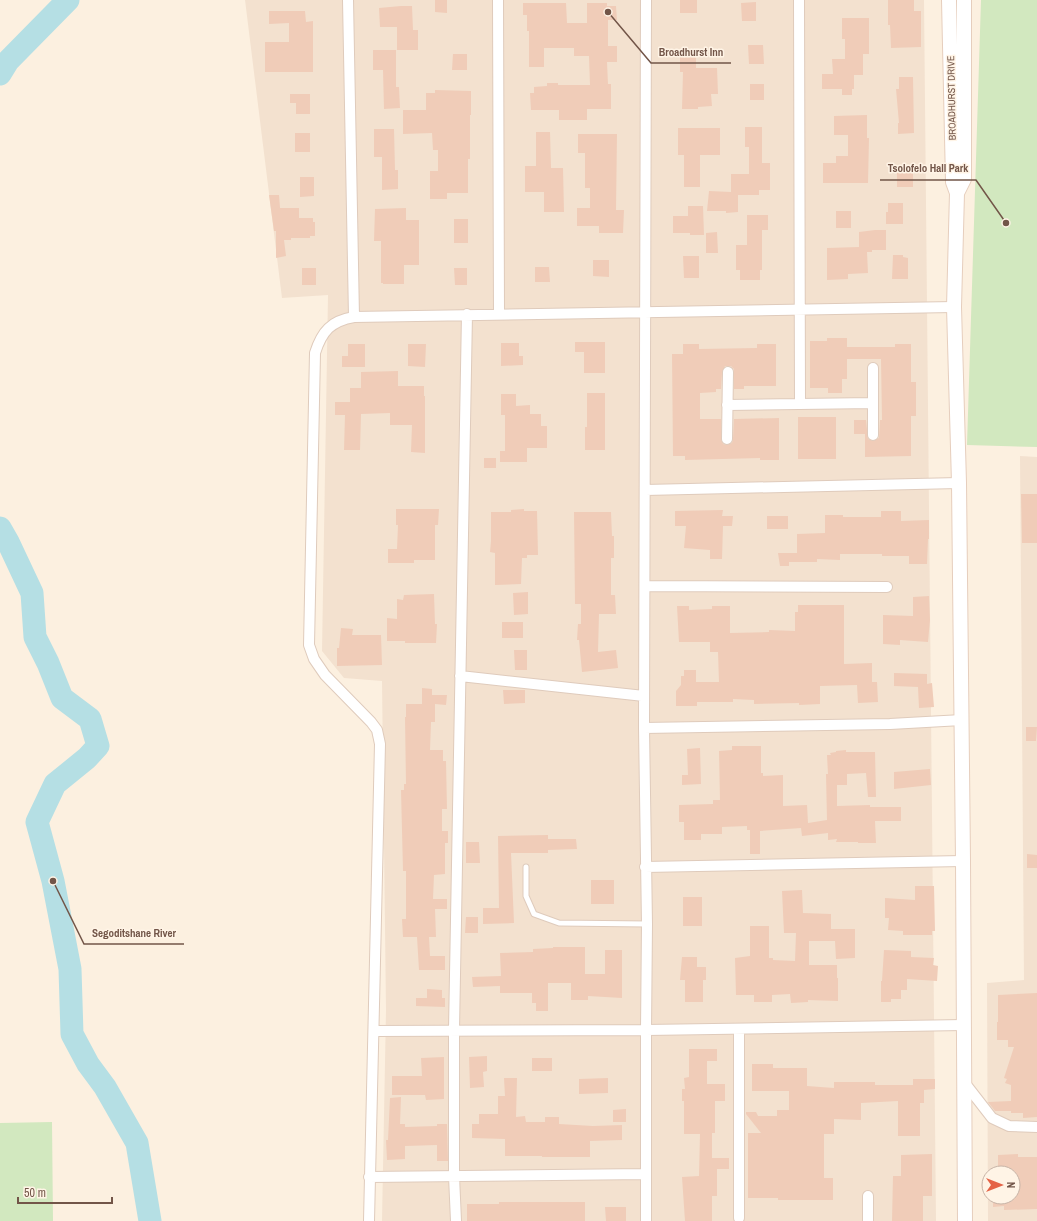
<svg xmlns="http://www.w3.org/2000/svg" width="1037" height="1221" font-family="'Archivo Narrow',sans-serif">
<rect width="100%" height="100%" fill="#fcf0e0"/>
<!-- residential -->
<path fill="#f3e1cf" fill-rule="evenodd" d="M245 0H924L936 1221H382L386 1010 382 681 344 678 322 651 328 295 282 298Z
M1020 456 1037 457V1221H988L987 983 1024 980ZM989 1173H1013V1197H989Z"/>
<!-- green -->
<path fill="#d2e8bf" d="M981 0H1037V447L967 445Z
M52 1122 53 1221H0V1123Z"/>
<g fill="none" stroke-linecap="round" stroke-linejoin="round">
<!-- river -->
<path stroke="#b5dfe4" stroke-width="23" d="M0 74 8 61 68 0
M0 528 8 542 32 593 35 637 48 663 62 698 90 719 98 746 87 758 55 784 37 822 53 881 70 969 72 1034 88 1064 105 1087 137 1143 150 1221"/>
</g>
<!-- building -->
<path fill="#f0ccb8" d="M435 0H447V13L435 12Z
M680 0H697V13H680Z
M888 0H914V11H921V47L891 48 890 25H888Z
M756 2V21H742L741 3Z
M523 3H566L567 23H587V3H607V6H616L617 20H608V46H617V62H607L608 84H611V109H587V120H559V110H531L530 93H534V87L547 86V83H558V85H590L589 56H574V48H544V67H529V31H527V15H523Z
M401 6H412L413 30H418V50H397V27H380L379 8Z
M269 11H305L306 22 313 21V72H265V42H289V23L269 24Z
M842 18H869V54H863V75H854V89H852V95H842V89H822V74H833L832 59H845V39H842Z
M748 45H763L764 64H749Z
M373 50H396V87H399L400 108 384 109 383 70H373Z
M680 50H696V68H717L718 94H711L712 106 698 107V109H682L683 72H680Z
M453 54H467V70H452Z
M899 77H913L914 133 898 134V123H899L896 89H899Z
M750 84H764V100H750Z
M435 90 471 91V115H470V159H468V193H447V199H430V171H438V150H433L432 133 403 134V110H426V93H435Z
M290 94H310V114H296V103H290Z
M867 115V138H869L868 183H823V163H836V156H848V135H834V116Z
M745 127H762V163H770V190H759V195H738V212L726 213V211H707L709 191 731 192V174H749V147H745Z
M678 128H720V155H700V187H684V155H678Z
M374 129H394L395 170H398V189L382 190V157H374Z
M536 132H550L551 168H563L564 212H544V192H525V166H536Z
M295 133H310V152H295Z
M578 134H617L616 210H624L623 233H599V226H577V208H590V188H585V153H578Z
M897 168H913V187H897Z
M300 177H314V196L300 197Z
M269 195H279L280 208H299V218H313V222H315V236H310V238H291V240H284L286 256 276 258V231H274Z
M888 203H903V224H886V212H888Z
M688 206H703L704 235H690V233H673V216H688Z
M406 208V220H419V265H404V284H383V283H381V241H374L375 209Z
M836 211H851V228H836Z
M747 215H768V230H762V270H760V280H740V270H736V245H747Z
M454 219H468V243H454Z
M875 230H886V250H872V252H867L868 273 848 274V279L827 280V248L859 247V232Z
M717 232 718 253H706V233Z
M893 255H903V257L908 258V279H892Z
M683 256H699V278H684Z
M593 260H609V277L593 276Z
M535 267H549L550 282H535Z
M302 268H316V285H302Z
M454 268H467V285H455Z
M827 338H847V347H895V344H911V382H916V416H911V456L865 457V434H854V420H866L868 439 873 441 879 438 880 420H882L881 359H847V379H842V393H828V388H810V341H827Z
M575 342H605V373H584V352H575Z
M501 343H519V356H523V365L501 366Z
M348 344H365V367H342V356H348Z
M408 344H426L425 367 408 366Z
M683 344H699V349L757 348V344H776V386H744V389H734V369L731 366H725L722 372 721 389H716V392L700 393V419H721V439L723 444 727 445 732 443 733 439 734 419 779 418V460H760V458L685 460V456H673L672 354H683Z
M398 371V386H424V396H425V453L411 452 412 425H390V413L361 414 360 450H344L345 415H335V402H350V388H361V372Z
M587 393H605V450H585V427H587Z
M501 394H516V406L530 405V414H541V426H547V448H527V462H500V451H505V415H501Z
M798 417H836V459H798Z
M484 458H496V468H484Z
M1021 494H1037V543H1022Z
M396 509H439L438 525H435V560H414V563H388V549H397L398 525H396Z
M524 509V511H537L538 555H527V558H522L521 584 495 585V553L490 552 491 541V512H511V510Z
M723 510 722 516H733L732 526H723L722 559H710V550L684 548 686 526H675V511Z
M881 511H901V521L929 520V539H928L927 564H909V556H882V554H840V560L817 559V562H789V566H780L778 553H797V534L825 533V515H843V517H881Z
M574 512H611L612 536H614V558H611V595H615L616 614H599L598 652 616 650 618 668 582 672 579 640H577L578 624H581V604H575Z
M767 516H788V529H767Z
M528 592V614L514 615 513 593Z
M434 594 435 624H437L436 643H405V641H387V618L397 619V599L403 600 404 595Z
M929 596 930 620 928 642 900 640V645L883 644V615L913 616V597Z
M798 605H844V664L872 663V682H877L878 702 858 703 857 685 820 686V704L799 705V703L754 704V700L733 699V702H697V706H676V691L681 685V676H684V670H696V682H719L718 652H710V642H679L677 606H689V610L712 609V606H730V633L769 632V630L795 631V612H798Z
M502 622H523V638H502Z
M341 628 353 629 352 635H381L382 665 337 666V648H339Z
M514 650H527V670H515Z
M894 673 927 674V684L932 683 934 707 919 708 918 687 894 686Z
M422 688 432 689V695H447L446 705 435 704V722H431L430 750H443V761H446L447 809H442V831H448V843H445V874L434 875 433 899H447V909H435L436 937H429L430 956H445V970H419L417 937H403L402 919H406V871H403L401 790H404V784H406L405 717H406V704H422Z
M503 690H525V703L504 704Z
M1026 727H1037L1036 741H1026Z
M732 746H761V773H763V776L783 775V806L807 805 808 823 827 820 826 774H828L827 755H831L830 753 836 752V751L846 750V752H875L876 797H868L866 773 847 774V785H837V806L870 805V807H901V821H875L876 843H858V842H836L837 839 828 840V833L802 836 801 828 760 831V854H750V830H747V826L722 827V834H701V840H684V822H679V805L713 804V800H720L719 751 732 750Z
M700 748 701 784 682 785V775H688L687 749Z
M930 769 931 785 894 789V772Z
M548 835V839H576L577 849 548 850V853H511L514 923 483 924V908H499L498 836Z
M466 842H479L480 863H466Z
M1027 854 1037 855V868H1027Z
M591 880H614V904H591Z
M915 886H934L935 931H932V935H903V931L888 930 889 918H885V898L915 900Z
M802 890 803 913 831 914V929H855V958L836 959 835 941H809V965H837V978H838V1001L808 1000V1002L791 1003 790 994 772 995V1002H754V995H736L735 958 750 956V926H769V958H773V960L795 961 796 933H784L782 891Z
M683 897H702V926H683Z
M466 917H478V933H465Z
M553 947H585V974H605V950H622V998L588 996V1000H571V983H548V1011H536V1003H532V993H500V986L473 987 472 977 501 976 500 953 533 952V949L553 948Z
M884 950 911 951V957L934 958 933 965 938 966 937 981 907 979V990H901V999H891V1002H881V981H882Z
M682 957H697V967H706V980H703V1002H685V980H680Z
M427 989 442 990V998H445V1007L416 1006V998H427Z
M1037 993V1117L1023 1118V1113H1011V1111H995L988 1102 1011 1101V1085L1005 1083 1007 1079 1004 1078 1014 1047H1008V1040H997V1022H998V995Z
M689 1049H717V1061H707V1084H725V1101H715V1133H712V1158H729V1169H717V1196H712V1221H685L682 1177 699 1176 700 1134H684V1101H682V1089H685L684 1078 689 1077Z
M487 1056V1071L483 1072 484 1087 470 1088 469 1057Z
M444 1057V1099L426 1100 425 1095H392V1076H422L421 1058Z
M532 1058H552V1071H532Z
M752 1064H773V1068H807V1086L834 1088V1082H875V1085H913V1079H935V1089L924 1090V1103H920V1136H898V1101L861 1103V1120L834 1119V1134H824V1178H833V1200H778V1198H748V1133H761L746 1114V1112H756L758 1116H777V1110H789V1091H752Z
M504 1078H517L516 1117 525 1116 526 1122H545V1117H559V1124L593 1126 622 1125V1140L590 1141V1157H542V1156H505V1139L472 1138V1124H479V1114H498V1096H505Z
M608 1078V1093L579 1094V1079Z
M401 1097 400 1124H405V1127L437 1126V1124H447L448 1161H437V1145L405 1146V1159L387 1160 386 1140H388L390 1098Z
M626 1109V1122H613V1110Z
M932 1154V1196H923V1221H892L893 1176H901V1155Z
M1018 1154V1157H1037V1209L1004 1210V1206L993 1207V1197H1013V1173H998V1155Z
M499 1202H585V1221H467V1204H499Z
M605 1207H626V1221H606Z"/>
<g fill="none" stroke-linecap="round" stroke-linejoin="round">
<!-- lane casing -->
<g stroke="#dfcbbc" stroke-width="7">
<path id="lane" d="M526 867V896L534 914 559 923 647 924"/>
</g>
<!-- street casing -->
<g stroke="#dfcbbc" stroke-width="12">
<path id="street" d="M348 0 354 317
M498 0 499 314
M646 0 644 728 647 924 646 1030V1221
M799 0 800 404
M873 368V435
M727 405 873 403
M727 439 728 372
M645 490 959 483
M645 586 887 587
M460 676 644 696
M644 728 890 724 962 720
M645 867 963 861
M739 1029V1218
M374 1031 646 1030 964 1025
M964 1082 992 1118 1009 1126 1037 1127
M369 1177 646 1174
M868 1196V1221
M369 1221 380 744 377 730 371 722 325 675 314 659 309 645 315 353C322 331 331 321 354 317L954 307
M456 1221 454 1176V1030L467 314"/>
</g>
<!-- secondary casing -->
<g stroke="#e6cebd" stroke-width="16">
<path id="secondary" d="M949 0 953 182 957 193 954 307 959 483 963 861 965 1221
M957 193 964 179V0"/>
</g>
<!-- lane -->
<use href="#lane" stroke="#fff" stroke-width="5"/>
<!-- street -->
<use href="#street" stroke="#fff" stroke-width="10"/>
<!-- secondary -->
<use href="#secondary" stroke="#fff" stroke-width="14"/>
</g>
<g text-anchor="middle" stroke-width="3" stroke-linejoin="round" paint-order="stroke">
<!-- street labels -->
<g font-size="10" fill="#725548" stroke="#fff4e6">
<text transform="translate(951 98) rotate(-91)" y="4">BROADHURST DRIVE</text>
</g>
</g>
<!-- callouts -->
<path fill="none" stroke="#725548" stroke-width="1.5" d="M608 12L651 63H731M1006 223L976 180H880M53 881L84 944H184"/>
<g fill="#725548" stroke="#fff4e6" stroke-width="1.5">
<circle cx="608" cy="12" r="4"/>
<circle cx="1006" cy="223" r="4"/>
<circle cx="53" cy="881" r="4"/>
</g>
<g font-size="11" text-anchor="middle" font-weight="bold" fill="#725548" stroke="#fff4e6" stroke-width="3" stroke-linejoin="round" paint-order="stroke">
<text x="691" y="56">Broadhurst Inn</text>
<text x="928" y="172">Tsolofelo Hall Park</text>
<text x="134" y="937">Segoditshane River</text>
</g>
<!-- north arrow -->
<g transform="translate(1001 1185) rotate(90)"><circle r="19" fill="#fff4e6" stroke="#c7b4a7"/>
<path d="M0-3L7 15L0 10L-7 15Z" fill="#e56346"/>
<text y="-6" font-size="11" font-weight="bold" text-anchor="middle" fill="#725548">N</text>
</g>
<!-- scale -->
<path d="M18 1197v6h94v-6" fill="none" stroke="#725548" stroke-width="2"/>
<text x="24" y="1197" font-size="12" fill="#725548" stroke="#fff4e6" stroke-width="3" paint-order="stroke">50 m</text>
</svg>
